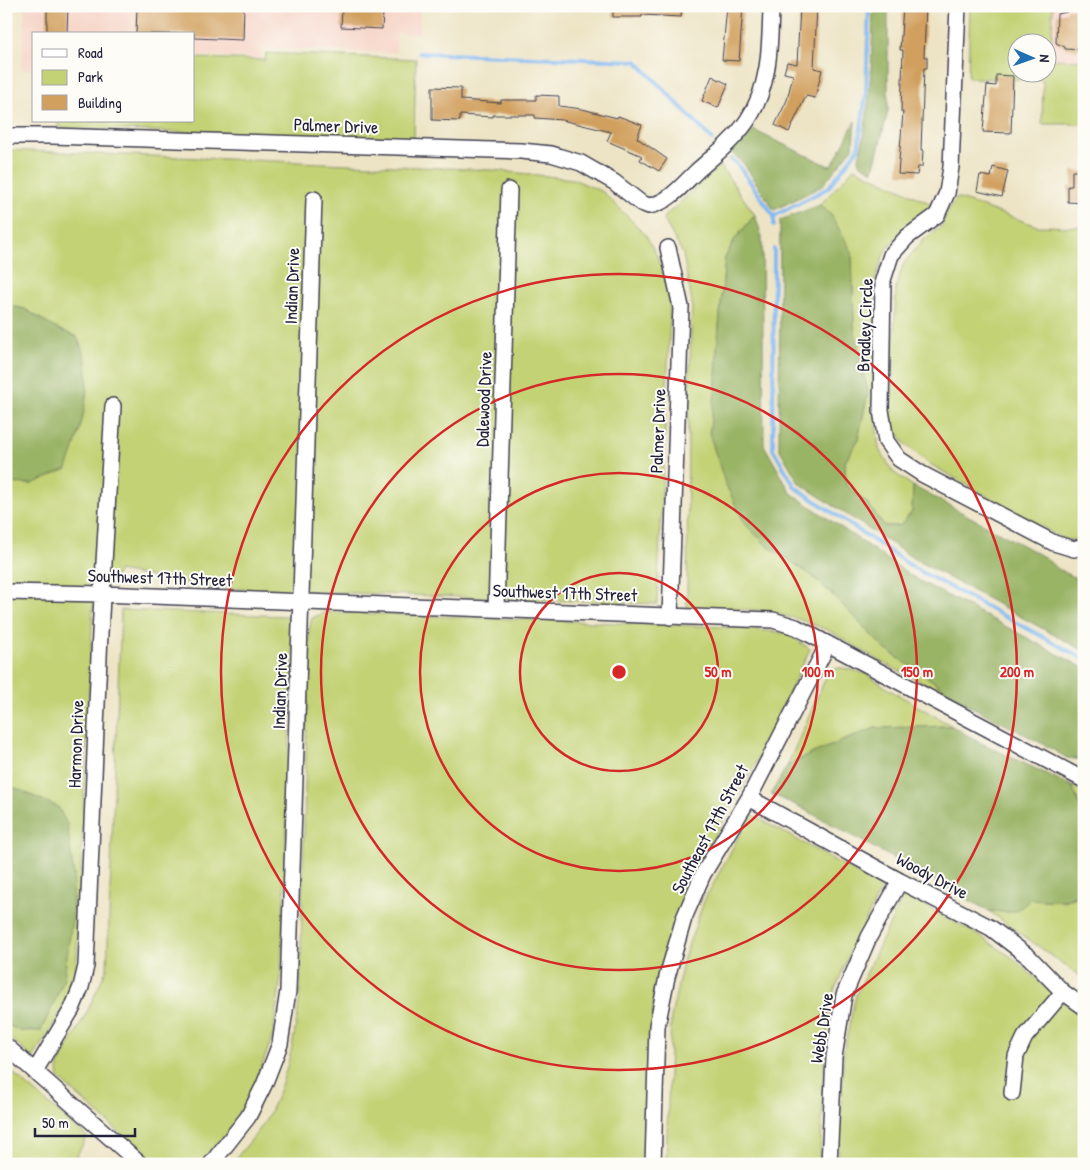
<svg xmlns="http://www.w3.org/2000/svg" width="1090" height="1170" font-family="'Patrick Hand',sans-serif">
<rect width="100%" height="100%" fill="#fdfcf7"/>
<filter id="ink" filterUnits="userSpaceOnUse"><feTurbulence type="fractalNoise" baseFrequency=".02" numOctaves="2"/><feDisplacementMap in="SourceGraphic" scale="10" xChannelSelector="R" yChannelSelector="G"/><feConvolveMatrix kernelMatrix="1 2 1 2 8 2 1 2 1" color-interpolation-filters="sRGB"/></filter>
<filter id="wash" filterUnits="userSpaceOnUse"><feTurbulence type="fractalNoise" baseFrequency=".0096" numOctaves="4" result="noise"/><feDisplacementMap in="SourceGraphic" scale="20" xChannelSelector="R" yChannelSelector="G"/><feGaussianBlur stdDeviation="1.12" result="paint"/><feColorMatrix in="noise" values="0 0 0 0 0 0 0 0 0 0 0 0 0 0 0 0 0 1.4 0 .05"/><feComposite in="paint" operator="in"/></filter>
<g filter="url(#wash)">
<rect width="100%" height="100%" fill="#ede4c5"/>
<!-- built -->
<path fill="#f6d2c4" d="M25 6H420L419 34 397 33 396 53 262 48 261 58 194 55V34H34V70L22 69Z
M1053 6H1084V60L1051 59Z"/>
<!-- green -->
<path fill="#c3d274" stroke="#727a58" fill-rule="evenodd" d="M970 6H1053L1051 59 1084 60V124H1042L1043 80 968 78ZM1018 42H1048V72H1018Z
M266 53 416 59 414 140 58 128V121H194V58L265 60Z
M6 150 493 170 573 179 603 192 646 235 656 254 669 290 670 319 657 604 214 588 119 571 93 605 76 972 69 996 53 1026 33 1058 6 1035V483L32 484 77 337 55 328 25 309 6 305Z
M720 165 755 215 735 239 725 258 717 350 716 386 811 575 831 593 885 649 972 707 885 664 828 630 798 619 757 610 687 608 688 424 692 303 683 254 663 218Z
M854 168 932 204 909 224 885 251 875 281V415L879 449 893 472 913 486 912 512 900 526H884L868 504 846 485 845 462 858 440 868 393 854 327 852 256 831 215 820 205Z
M957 198 1037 226 1084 227V539L1066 540 1054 534 928 463 905 444 895 429 891 413 896 286 904 263 923 240 941 227 949 209Z
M121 610 286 616 294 625 281 977 273 1035 251 1096 236 1121 205 1164H155L66 1085 59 1078 58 1071 60 1062 86 1014 107 968Z
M326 612 724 627 786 633 810 649 755 765 694 873 680 909 654 991 647 1164H231C242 1150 256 1136 265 1121 287 1081 296 1037 300 991L309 630 312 618Z
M830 668H844L867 674 890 690 952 726 875 728 813 753 787 766Z
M1072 786 1084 792V814Z
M751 814 882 887 850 953 833 994 825 1047 820 1164H666L671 1017 684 958 704 901Z
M1084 890V979L989 911 1010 912 1030 899 1063 901 1076 897Z
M904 894 980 936 1013 958 1045 987 1084 1018V1164H838L844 1049 856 995Z
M6 1067 87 1137 72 1164H6Z"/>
<!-- forest -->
<path fill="#9ab466" stroke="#5e6b50" d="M873 6H888V111L873 171 858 162C871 111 872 59 873 6Z
M855 121 853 148 822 186 774 210 744 164 730 151 753 130 829 166 833 164Z
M820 205 831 215 852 252 854 327 868 393 858 440 845 462 846 485 868 504 884 526H900L912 512 913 486 1046 558 1056 568 1084 582V651L916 560 799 483 779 448 780 220Z
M755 215 762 237 764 445 791 493 916 579 1084 668V760L1067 758 1045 745 972 707 885 649 831 593 811 575 766 545 745 524 725 483 709 433 716 386 717 350 725 258 735 239Z
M6 305 25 309 55 328 77 337C80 345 85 354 86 362 91 398 79 435 67 469L32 484 6 483Z
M952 726 977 741 1072 786 1084 817V890C1069 904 1050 900 1030 899 1015 916 1010 912 989 911L798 806 771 794 787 766 813 753 875 728Z
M6 784 58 807 67 824 74 876 72 921 64 978 54 1003 41 1031H20L6 1024Z"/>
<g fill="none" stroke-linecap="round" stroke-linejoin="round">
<!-- stream -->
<path stroke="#81b8f1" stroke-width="4" d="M419 53 636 61 712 139
M731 159 739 166 774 216V226
M774 216 828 188 858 149 866 94 869 6
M774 249 773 449 795 487 914 568 1084 659"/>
</g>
<g id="blocks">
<!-- building -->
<path fill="#d1a05f" d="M47 6H68L67 34H47Z
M137 6H244L243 40 194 38V34H136Z
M613 6H682L681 17 642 15V17H613Z
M727 6H743L739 61 722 60Z
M800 6H817L814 68 822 70 815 98 806 96 789 132 775 125 787 100 793 75 784 73 787 62 797 64Z
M903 6H926L924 57H927V68H924L921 150H923L922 167H918L917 175 898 174 903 112H901L903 50H900Z
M342 8 357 9 361 13 383 14 382 29 341 27Z
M1067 9H1084V50L1065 49V47L1056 43 1057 14 1067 12Z
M996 75 1013 76 1011 133 983 132 987 85 996 86Z
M712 76 728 84 718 108 702 101Z
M432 87 461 88V100L501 103V100H536V95L559 96V106L582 109 617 118 618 116 642 125 637 138 667 159 659 171 640 160 642 156 607 141 611 132 562 120 535 118V115H493V117L460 115V121L432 120Z
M993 167 1008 171 1002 197 977 191 980 175 991 177Z
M1072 171H1084V203L1068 202V186H1072Z"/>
</g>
</g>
<g filter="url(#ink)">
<use href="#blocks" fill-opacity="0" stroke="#403f50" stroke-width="1"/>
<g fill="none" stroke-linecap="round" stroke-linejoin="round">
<!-- minor casing -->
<g stroke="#403f50" stroke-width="18">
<path id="minor" d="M958 6 951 167 947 193 937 215 907 237 891 255 883 280 881 410 886 441 899 459 922 474 1054 543 1074 549 1084 546
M6 136H52L521 151 551 154 581 163 614 182 641 203 649 206C670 202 683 184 698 170 715 155 734 140 747 121 770 87 770 46 771 6
M668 248 681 307 670 617
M6 592 102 594 773 620 796 627 1084 780
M496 609 509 190
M749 798 900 881 991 928 1029 957 1063 992 1084 1007
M6 1046 140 1164
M35 1071 72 1009 81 987 86 966 100 633 113 406
M1012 1093 1016 1056 1025 1037 1063 992
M211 1164 248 1117 264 1085 280 1044 288 991 314 199
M653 1164 657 1026 667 977 684 918 703 874 749 798 828 644
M829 1164 834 1057 844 995 869 937 900 881"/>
</g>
<!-- minor -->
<use href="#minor" stroke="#fff" stroke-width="15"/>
</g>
</g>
<!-- distance rings -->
<g fill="none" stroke="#d62828" stroke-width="2.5">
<circle cx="619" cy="672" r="99"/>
<circle cx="619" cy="672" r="199"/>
<circle cx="619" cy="672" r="298"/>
<circle cx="619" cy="672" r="398"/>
</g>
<g text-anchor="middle" stroke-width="4" stroke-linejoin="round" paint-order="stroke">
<!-- street labels -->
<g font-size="18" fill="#22223b" stroke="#fdfcf7">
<text transform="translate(336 126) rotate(2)" y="6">Palmer Drive</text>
<text transform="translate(292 286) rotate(-88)" y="6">Indian Drive</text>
<text transform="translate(865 325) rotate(-88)" y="6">Bradley Circle</text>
<text transform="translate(484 399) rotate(-88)" y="6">Dalewood Drive</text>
<text transform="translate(658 431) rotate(-88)" y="6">Palmer Drive</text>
<text transform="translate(160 578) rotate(2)" y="6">Southwest 17th Street</text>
<text transform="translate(565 593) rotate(2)" y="6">Southwest 17th Street</text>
<text transform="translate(280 691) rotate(-88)" y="6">Indian Drive</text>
<text transform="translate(76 744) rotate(-88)" y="6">Harmon Drive</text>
<text transform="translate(710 829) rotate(-62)" y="6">Southeast 17th Street</text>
<text transform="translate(932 876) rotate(28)" y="6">Woody Drive</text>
<text transform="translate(822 1028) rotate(-81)" y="6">Webb Drive</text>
</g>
</g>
<circle cx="619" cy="672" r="8" fill="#d62828" stroke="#fdfcf7" stroke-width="2.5"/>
<g font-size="15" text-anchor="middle" font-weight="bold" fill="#d62828" stroke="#fdfcf7" stroke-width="4" stroke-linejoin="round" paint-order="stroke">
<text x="718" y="677">50 m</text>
<text x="818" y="677">100 m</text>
<text x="917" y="677">150 m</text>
<text x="1017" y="677">200 m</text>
</g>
<!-- margin -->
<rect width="1090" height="1170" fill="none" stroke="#fdfcf7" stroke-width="25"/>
<!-- legend -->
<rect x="32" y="32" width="162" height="90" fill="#fdfcf7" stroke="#a5a5ac"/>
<rect x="42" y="49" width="25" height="8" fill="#ffffff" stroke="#a5a5ac"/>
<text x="78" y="58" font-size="15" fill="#22223b">Road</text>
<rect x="42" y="70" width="25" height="15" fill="#c3d274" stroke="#a5a5ac"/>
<text x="78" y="82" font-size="15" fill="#22223b">Park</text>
<rect x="42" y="95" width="25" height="15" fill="#d1a05f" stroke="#a5a5ac"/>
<text x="78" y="108" font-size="15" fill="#22223b">Building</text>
<!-- north arrow -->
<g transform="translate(1032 58) rotate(92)"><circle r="24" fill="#fdfcf7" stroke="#a5a5ac"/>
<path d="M0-4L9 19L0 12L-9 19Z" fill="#1f6fb2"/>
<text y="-8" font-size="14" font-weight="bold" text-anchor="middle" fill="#22223b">N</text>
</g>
<!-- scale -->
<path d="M35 1128v8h100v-8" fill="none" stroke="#22223b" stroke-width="2.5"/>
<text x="42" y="1128" font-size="15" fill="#22223b" stroke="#fdfcf7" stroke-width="4" paint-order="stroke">50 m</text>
</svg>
